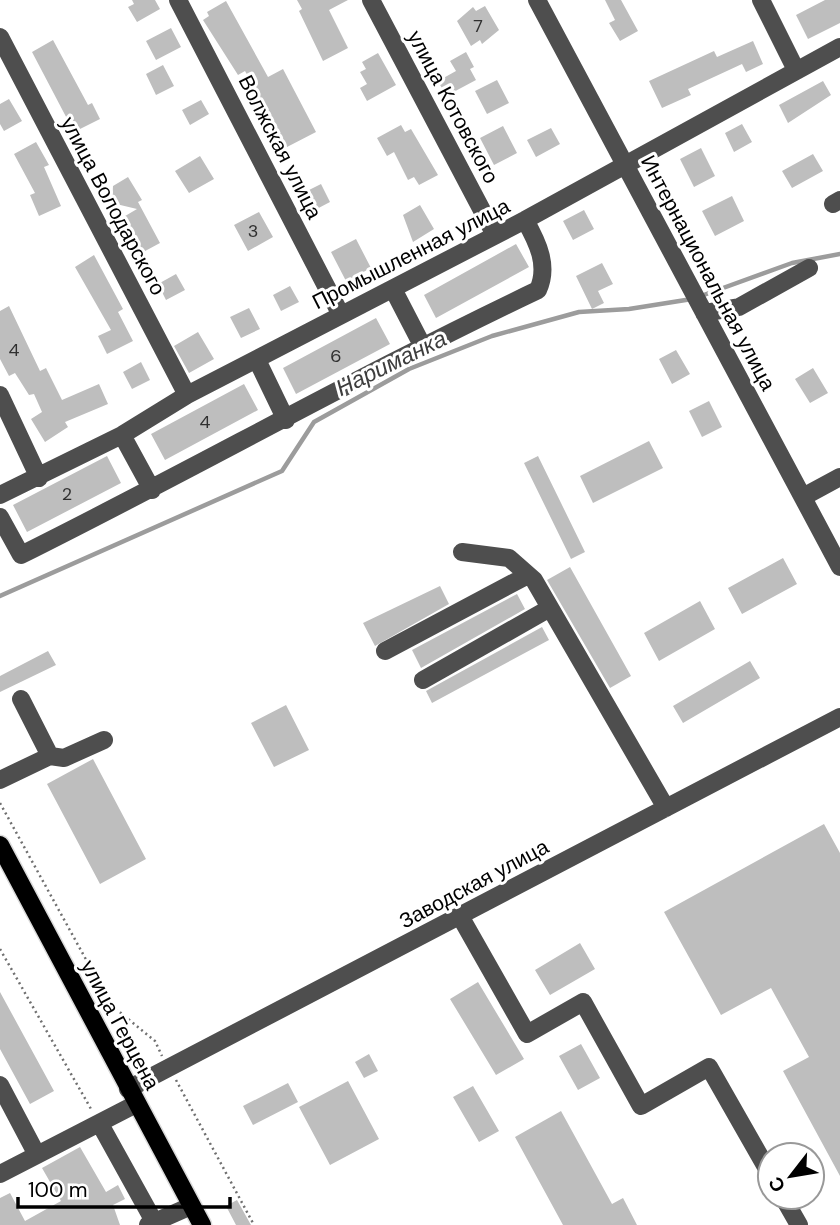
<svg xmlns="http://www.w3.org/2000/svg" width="840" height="1225" font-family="'DM Sans',sans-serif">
<rect width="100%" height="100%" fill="#fff"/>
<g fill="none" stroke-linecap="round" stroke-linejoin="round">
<!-- stream -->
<path stroke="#9c9c9c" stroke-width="4.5" d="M701 296 792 263 840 254
M0 596 282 471 314 422 409 369 492 336 579 312 629 309 692 299"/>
</g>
<!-- building -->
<path fill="#bebebe" d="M132 0H155L160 9 137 22 128 7 134 4Z
M297 0H348L329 10 348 48 323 61 299 11 302 9Z
M605 0H621L638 31 620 41 609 23 615 20Z
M825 0H840V23L808 39 796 15Z
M226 1 268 77 283 69 316 132 287 147 245 71 238 75 203 20 209 16 207 12Z
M485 6 499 30 482 44 480 40 471 46 457 21 473 7 476 11Z
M171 28 181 47 156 60 146 41Z
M53 40 88 105 92 103 100 119 74 132 32 52Z
M753 41 763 64 746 72 742 64 688 89 691 95 662 108 649 81 714 51 717 57Z
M466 52 474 67 470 69 476 80 446 96 438 81 456 71 450 61Z
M378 53 396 85 367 101 360 88 367 84 360 72 366 69 362 62Z
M163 65 174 86 156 95 146 74Z
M497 80 509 103 487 114 475 91Z
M823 81 831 95 788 123 779 105Z
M9 99 22 121 4 131 0 124V104Z
M201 100 209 114 190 125 182 110Z
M742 124 752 142 734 152 725 133Z
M401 125 405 132 411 129 438 175 419 185 414 177 408 180 394 152 387 156 377 138Z
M503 126 517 153 494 165 480 138Z
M551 128 560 144 536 157 527 140Z
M36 142 49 165 44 167 61 206 39 216 30 195 35 193 14 154Z
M701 148 715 176 694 187 680 159Z
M813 154 823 171 792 188 782 171Z
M200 156 214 179 189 193 175 171Z
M128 177 142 200 138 202 160 243 134 257 115 222 137 209 112 203 113 186Z
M321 184 330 202 311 212 301 194Z
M732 196 744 221 715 236 702 211Z
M420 205 434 229 413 242 403 215Z
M584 210 594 229 573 240 563 221Z
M259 212 273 237 248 251 234 225Z
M356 239 371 268 346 281 331 252Z
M516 244 529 267 436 318 424 295Z
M94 255 123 309 118 312 133 341 107 354 98 336 111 330 75 267Z
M602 263 613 284 598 291 604 303 592 309 576 276Z
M176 274 185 290 166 300 158 284Z
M290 286 299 302 281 311 273 295Z
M9 306 40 371 46 368 62 400 99 384 108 404 65 422 68 427 45 442 31 419 42 412 34 394 29 395 15 373 9 376 0 359V311Z
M249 308 260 329 241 338 230 317Z
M376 318 390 344 296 394 283 368Z
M198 332 214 359 189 373 174 346Z
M676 350 690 374 672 384 659 359Z
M141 362 150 380 132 389 123 372Z
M813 368 828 393 810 403 795 379Z
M244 384 258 410 165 460 151 434Z
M709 401 722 427 702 437 689 411Z
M649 441 663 468 593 503 580 476Z
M107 456 121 483 27 532 13 505Z
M538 456 585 552 571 559 524 463Z
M783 558 797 584 742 614 728 588Z
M570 567 631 676 610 688 547 580Z
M440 586 449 604 375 646 363 623Z
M517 594 525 609 421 668 412 650Z
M700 601 715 629 659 661 644 633Z
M542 627 549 640 432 703 426 691Z
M48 651 56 665 0 692V676Z
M750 661 760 678 683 723 673 706Z
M286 705 309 750 274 767 251 723Z
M93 759 146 859 100 884 47 784Z
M824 824 840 853V1176L783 1071 809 1057 771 988 721 1015 664 912Z
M580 943 595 969 550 995 535 970Z
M478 982 524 1059 496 1075 450 999Z
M0 992 54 1091 30 1104 0 1049Z
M581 1044 600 1078 578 1090 559 1056Z
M369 1054 378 1071 364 1078 355 1062Z
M348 1081 379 1139 330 1165 299 1107Z
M288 1083 298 1102 253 1125 243 1106Z
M473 1086 499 1131 479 1142 453 1097Z
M561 1111 612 1204 623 1198 637 1225H563L515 1137Z
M80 1147 106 1192 118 1185 125 1199 113 1205 120 1225H0V1198L10 1193 25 1221 61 1201 42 1168Z
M237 1200 251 1225H236L226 1206Z"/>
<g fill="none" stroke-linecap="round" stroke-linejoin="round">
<!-- major casing -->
<g stroke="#dbdbdb" stroke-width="21">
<path id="major" d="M0 845 202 1225"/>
</g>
<!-- path -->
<path stroke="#707070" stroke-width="2.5" stroke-dasharray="2 3.5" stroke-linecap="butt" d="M0 803 111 1005 155 1041 162 1056
M0 949 91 1109
M176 1080 254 1225"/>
<!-- minor -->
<path stroke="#4e4e4e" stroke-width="18" d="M178 0 341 315
M371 0 495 235
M537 0 840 567
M761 0 796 70
M0 37 187 395
M833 204 840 200
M393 289 422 345
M704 313 739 307 809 268
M257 360 286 420
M0 395 39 478
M122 435 152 490
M0 495 122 435 187 395 525 220 840 47
M803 497 840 477
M0 517 21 555C194 469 363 373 538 290 549 266 538 243 525 220
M462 552 509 558 534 580 666 808
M385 651 528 575
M423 680 550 608
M21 699 50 756
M0 780 50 756 64 758 104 740
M460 916 527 1034 583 1002 641 1106 709 1067 770 1174
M0 1085 37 1155
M128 1089 840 717
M100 1124 156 1225
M0 1174 136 1104
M783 1197 799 1225
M148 1225 191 1206"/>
<!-- major -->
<use href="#major" stroke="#000" stroke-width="18"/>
</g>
<g text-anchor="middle" stroke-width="6" stroke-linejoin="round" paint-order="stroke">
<!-- number labels -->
<g font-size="18" fill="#303030">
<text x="478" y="32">7</text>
<text x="253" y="237">3</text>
<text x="14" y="356">4</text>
<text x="336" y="362">6</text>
<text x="205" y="428">4</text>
<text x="67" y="500">2</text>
</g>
<!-- street labels -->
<g font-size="21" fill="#000" stroke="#fff">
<text transform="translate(453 107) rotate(62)" y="7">улица Котовского</text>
<text transform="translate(280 147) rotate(63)" y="7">Волжская улица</text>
<text transform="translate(113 206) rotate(62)" y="7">улица Володарского</text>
<text transform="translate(411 254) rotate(-27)" y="7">Промышленная улица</text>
<text transform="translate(708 273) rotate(62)" y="7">Интернациональная улица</text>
<text transform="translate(474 884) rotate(-28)" y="7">Заводская улица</text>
<text transform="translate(120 1025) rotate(62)" y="7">улица Герцена</text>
</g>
<!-- water labels -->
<g font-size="23" font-style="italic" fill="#3d3d3d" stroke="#fff">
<text transform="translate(391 363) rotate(-26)" y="8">Нариманка</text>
</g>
</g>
<!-- north arrow -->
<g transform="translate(791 1176) rotate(239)"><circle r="33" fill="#ffffff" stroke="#999999" stroke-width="2"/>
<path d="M0-5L12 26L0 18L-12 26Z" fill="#000000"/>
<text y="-10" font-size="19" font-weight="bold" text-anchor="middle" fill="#000000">С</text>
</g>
<!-- scale -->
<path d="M18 1197v10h212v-10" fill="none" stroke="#000000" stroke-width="3.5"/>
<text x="28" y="1197" font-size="21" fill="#000000" stroke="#ffffff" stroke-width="5" paint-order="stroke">100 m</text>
</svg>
